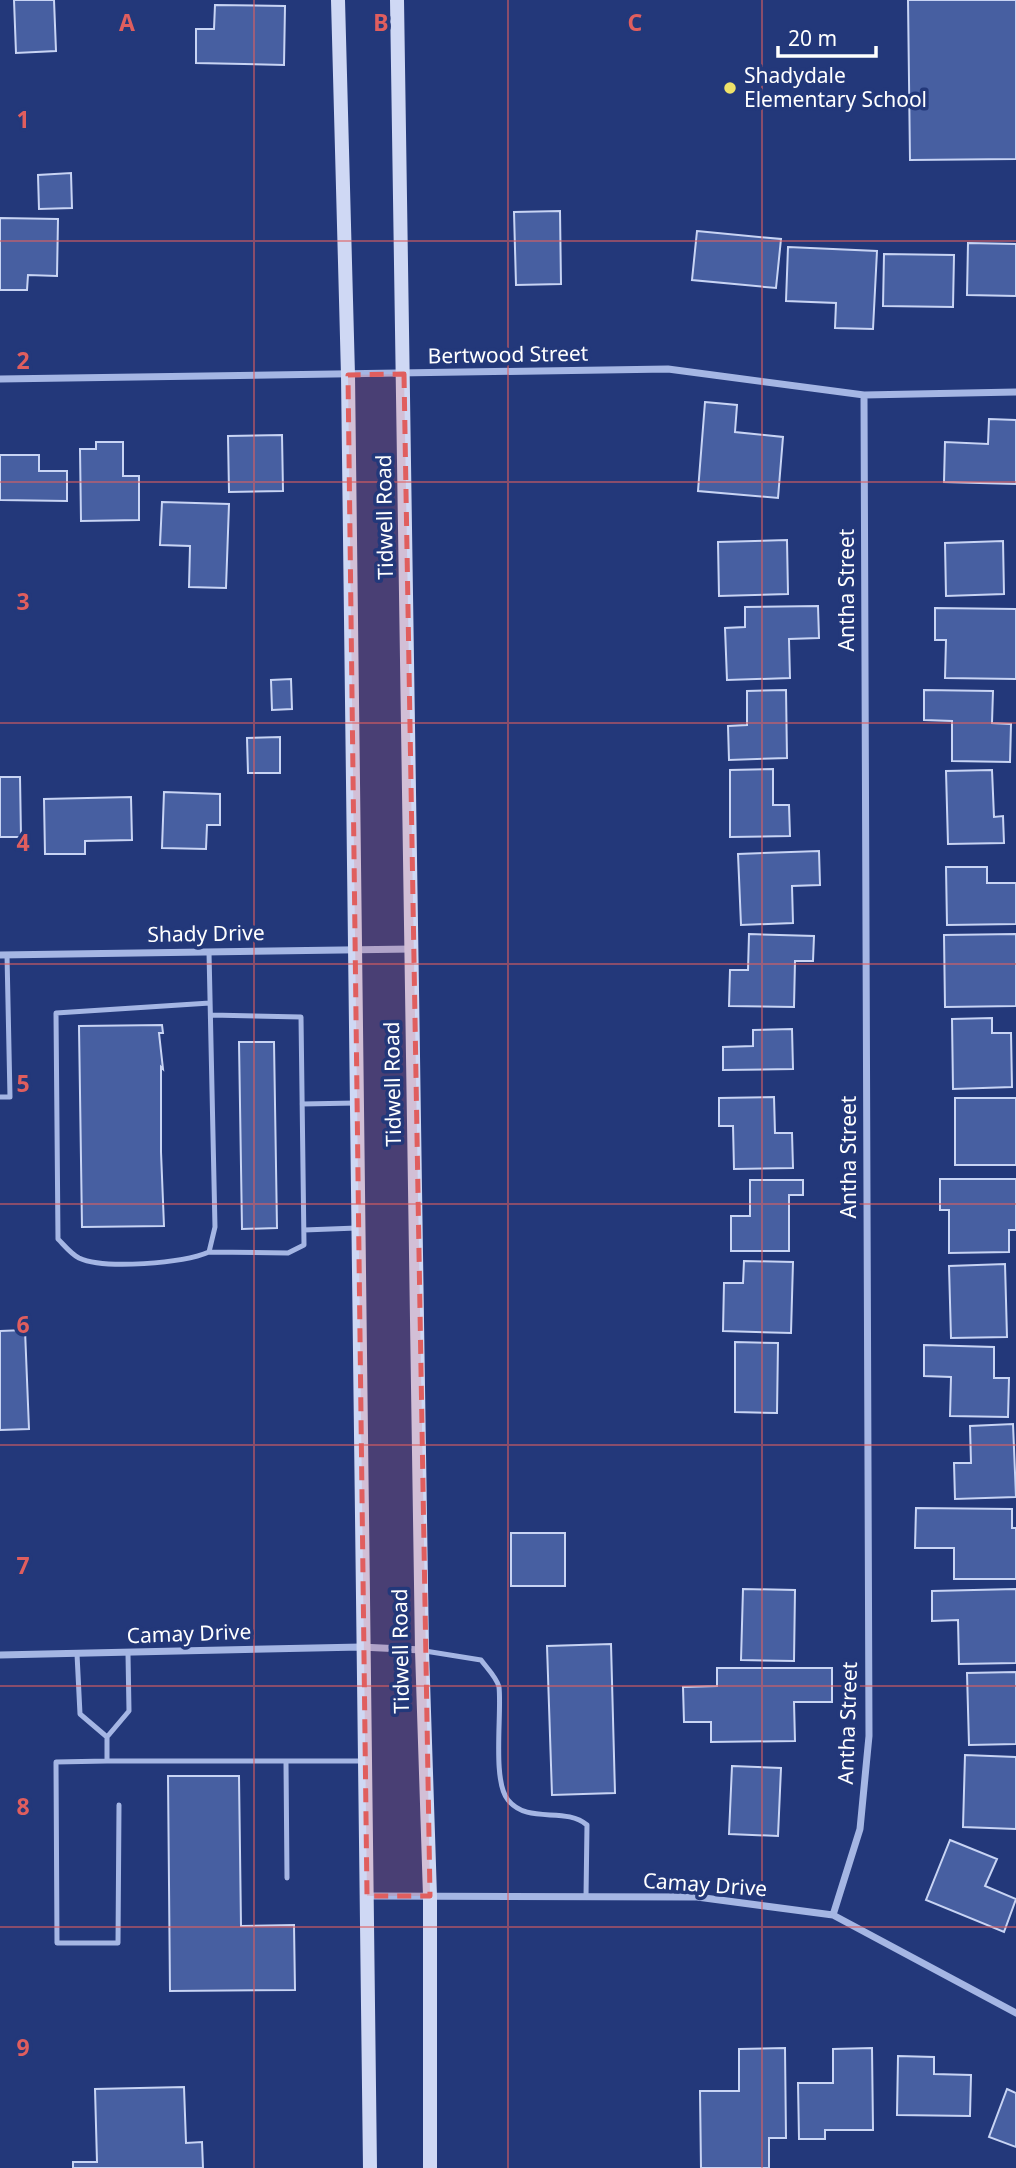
<svg xmlns="http://www.w3.org/2000/svg" width="1016" height="2168" font-family="'Noto Sans',sans-serif">
<rect width="100%" height="100%" fill="#23387a"/>
<!-- building -->
<path fill="#475fa1" stroke="#c8d4f4" stroke-width="2" d="M14 0H54L56 51 16 53Z
M908 0H1016V159L910 160Z
M215 5 285 6 284 65 196 63V29H214Z
M71 173 72 208 39 209 38 175Z
M560 211 561 284 516 285 514 212Z
M0 218 58 219 57 276 28 275 27 290H0Z
M697 231 781 239 776 288 692 280Z
M968 243 1016 244V296L967 295Z
M788 247 877 251 873 329 835 328 836 303 786 301Z
M884 254 954 255 953 307 883 306Z
M705 402 737 405 735 432 783 437 778 498 698 491Z
M989 419 1016 420V484L944 482 945 442 988 444Z
M282 435 283 491 229 492 228 436Z
M96 442H123V476H139V520L81 521 80 449H96Z
M0 455H39V471H67V501L0 500Z
M162 502 229 504 226 588 189 587 190 546 160 545Z
M787 540 788 594 719 596 718 542Z
M1003 541 1004 594 946 596 945 543Z
M818 606 819 638 789 639 790 678 727 680 725 628 745 627V607Z
M935 608 1016 609V679L945 678 946 640H935Z
M291 679 292 709 272 710 271 680Z
M786 690 787 758 729 760 728 726 747 725V691Z
M924 690 993 691 992 723 1011 724 1010 762 952 761V721L924 720Z
M280 737V773H248L247 738Z
M773 769V805H789L790 836 730 837V770Z
M992 770 994 817 1003 816 1004 843 948 844 946 771Z
M0 777H20L21 837H0Z
M164 792 220 794V825H207L206 849 162 848Z
M131 797 132 840 85 841V854H45L44 799Z
M819 851 820 885 792 886 793 923 741 925 738 854Z
M946 867H987V883H1016V924L947 925Z
M749 934 814 936 813 961H795L794 1007 729 1006 730 970H748Z
M1016 934V1006L945 1007 944 935Z
M992 1018V1033H1011L1012 1087 953 1089 952 1019Z
M162 1025 163 1033H159L163 1069 161 1067V1152L164 1226 82 1227 79 1026Z
M792 1029 793 1069 723 1070V1047L753 1046V1030Z
M239 1042H274L277 1228 242 1229Z
M774 1097 775 1133H792L793 1168 734 1169 733 1126H719V1098Z
M955 1098H1016V1165H955Z
M940 1179H1016V1230H1009V1252L949 1253V1210H940Z
M750 1180H803V1195H789V1251H731V1216H750Z
M744 1261 793 1262 791 1333 723 1331 724 1283H743Z
M1005 1264 1007 1337 951 1338 949 1266Z
M25 1330 29 1429 0 1430V1331Z
M735 1342 778 1343 777 1413 735 1412Z
M924 1345 994 1347V1378H1009L1008 1417 950 1416 951 1377 924 1376Z
M1013 1424 1016 1497 955 1499 954 1463H971L970 1426Z
M916 1508 1012 1509V1528H1016V1579H954V1548H915Z
M511 1533H565V1586H511Z
M743 1589 795 1590 794 1661 741 1660Z
M1016 1589V1663L959 1664 958 1620 932 1621V1591Z
M611 1644 615 1793 552 1795 547 1646Z
M717 1668H832V1702H794L795 1741 711 1742V1722H684L683 1687 717 1686Z
M1016 1672V1744L969 1745 967 1673Z
M965 1755 1016 1757V1829L963 1827Z
M732 1766 781 1768 778 1836 729 1834Z
M168 1776H239L241 1926 294 1925 295 1990 170 1991Z
M950 1840 997 1859 985 1886 1016 1899 1004 1932 926 1900Z
M785 2048 786 2138H769V2168H701L700 2091H739V2049Z
M872 2048 873 2130H825V2139H799L798 2083H833V2049Z
M898 2056 934 2057V2074L971 2075 970 2116 897 2115Z
M184 2087 186 2143 202 2142 203 2168H73V2162H97L95 2089Z
M1007 2089 1016 2093V2147L989 2137Z"/>
<g fill="none" stroke-linecap="round" stroke-linejoin="round">
<!-- service -->
<path stroke="#a5b6e4" stroke-width="5" d="M209 952 215 1227 209 1252C183 1263 105 1270 79 1258 71 1254 64 1245 58 1239L56 1013 210 1003
M0 1097H10L7 955
M302 1104 356 1103
M304 1230 357 1228
M209 1252 288 1253 304 1245 301 1017 211 1015
M425 1651 481 1660C487 1668 497 1678 499 1687 502 1713 492 1781 508 1800 528 1825 565 1806 587 1825L586 1897
M77 1654 80 1714 107 1737
M128 1654 129 1711 107 1737V1761H364
M107 1761 56 1762 57 1943H118L119 1805
M286 1762 287 1878"/>
<!-- minor -->
<path stroke="#a5b6e4" stroke-width="7" d="M0 379 668 369 864 395 1016 392
M0 955 412 949
M0 1655 361 1647 422 1650
M367 1896 697 1897 833 1915 1016 2013
M833 1915 860 1829 869 1736 864 395"/>
<!-- secondary -->
<path stroke="#cfd8f4" stroke-width="14" d="M338 0 348 375 370 2168
M397 0 422 1650 430 1896V2168"/>
</g>
<!-- marked area -->
<path fill="#e05e5e" fill-opacity="0.2" stroke="#e05e5e" stroke-width="5" stroke-dasharray="14 9" stroke-linejoin="round" d="M404 374 430 1896H367L348 375Z"/>
<!-- grid -->
<path fill="none" stroke="#e05e5e" stroke-width="2" stroke-opacity="0.55" d="M254 0V2168M508 0V2168M762 0V2168M0 241H1016M0 482H1016M0 723H1016M0 964H1016M0 1204H1016M0 1445H1016M0 1686H1016M0 1927H1016"/>
<!-- markers -->
<circle fill="#efe269" stroke="#23387a" stroke-width="2.5" cx="730" cy="88" r="7"/>
<g text-anchor="middle" stroke-width="7" stroke-linejoin="round" paint-order="stroke">
<!-- poi labels -->
<g font-size="21" fill="#fff" stroke="#23387a" text-anchor="start">
<text x="744" y="83">Shadydale<tspan x="744" dy="24">Elementary School</tspan></text>
</g>
<!-- street labels -->
<g font-size="21" fill="#fff" stroke="#23387a">
<text transform="translate(508 355) rotate(-1)" y="7">Bertwood Street</text>
<text transform="translate(385 517) rotate(-91)" y="7">Tidwell Road</text>
<text transform="translate(847 590) rotate(-90)" y="7">Antha Street</text>
<text transform="translate(206 934) rotate(-1)" y="7">Shady Drive</text>
<text transform="translate(393 1084) rotate(-91)" y="7">Tidwell Road</text>
<text transform="translate(849 1157) rotate(-90)" y="7">Antha Street</text>
<text transform="translate(189 1634) rotate(-2)" y="7">Camay Drive</text>
<text transform="translate(401 1651) rotate(-91)" y="7">Tidwell Road</text>
<text transform="translate(848 1723) rotate(-88)" y="7">Antha Street</text>
<text transform="translate(705 1885) rotate(4)" y="7">Camay Drive</text>
</g>
</g>
<g font-size="23" text-anchor="middle" font-weight="bold" fill="#e05e5e" stroke="#23387a" stroke-width="7" stroke-linejoin="round" paint-order="stroke">
<text x="127" y="31">A</text>
<text x="381" y="31">B</text>
<text x="635" y="31">C</text>
<text x="23" y="128">1</text>
<text x="23" y="369">2</text>
<text x="23" y="610">3</text>
<text x="23" y="851">4</text>
<text x="23" y="1092">5</text>
<text x="23" y="1333">6</text>
<text x="23" y="1574">7</text>
<text x="23" y="1815">8</text>
<text x="23" y="2056">9</text>
</g>
<!-- scale -->
<path d="M778 46v10h98v-10" fill="none" stroke="#ffffff" stroke-width="3.5"/>
<text x="788" y="46" font-size="21" fill="#ffffff" stroke="#23387a" stroke-width="5" paint-order="stroke">20 m</text>
</svg>
